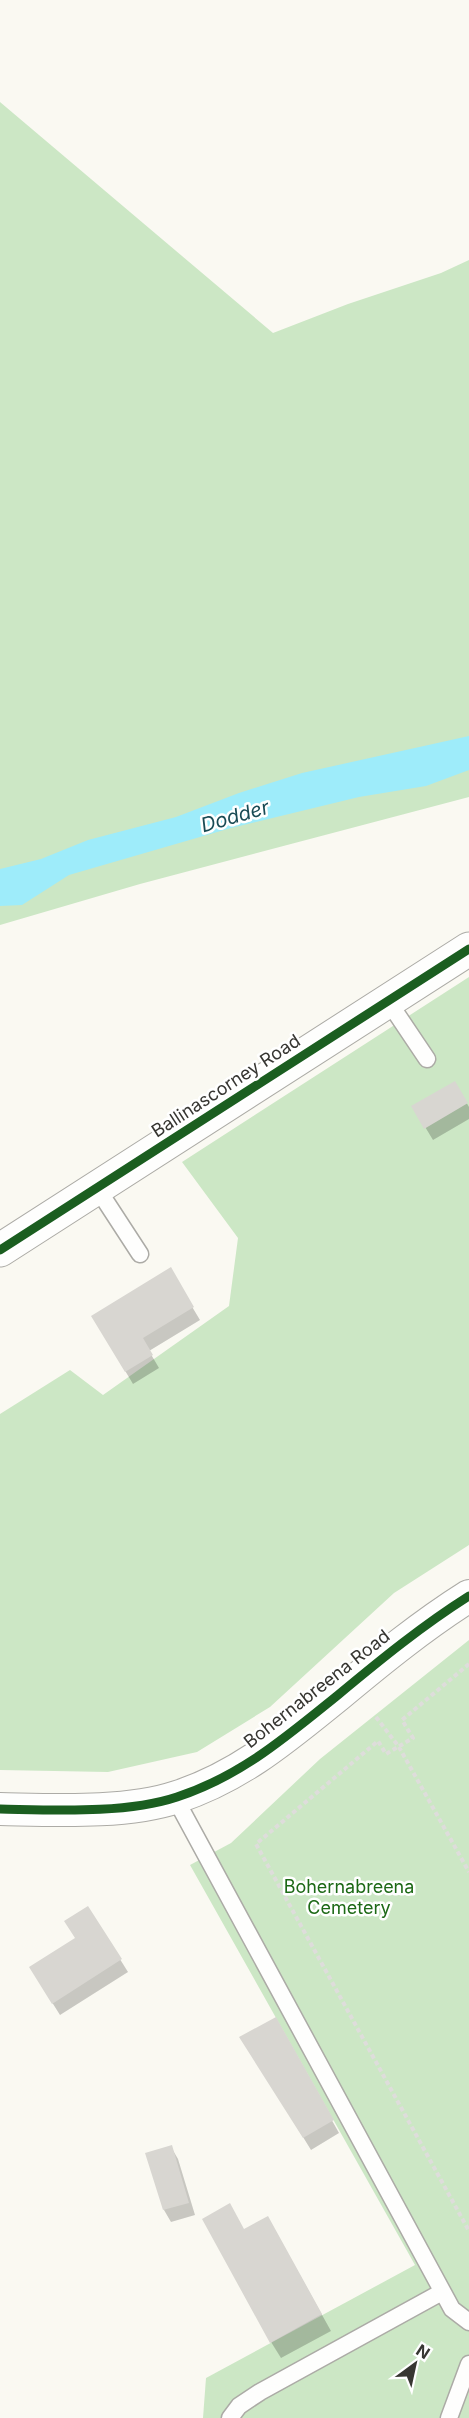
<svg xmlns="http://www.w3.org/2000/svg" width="469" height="2418" font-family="Inter,sans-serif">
<rect width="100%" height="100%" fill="#faf9f2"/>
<!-- green -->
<path fill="#cce7c5" d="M0 102 273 333 348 304 441 273 469 260V797L140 884 0 925Z
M469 977V1545L394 1593 270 1707 197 1752 108 1772 0 1770V1414L70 1370 103 1395 229 1306 238 1238 182 1162Z
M469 1640V2418H203L206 2378 415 2265 190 1865 231 1843 320 1759Z"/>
<!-- water -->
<path fill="#9eecfa" d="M469 736V770L426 786 359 797 231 828 69 875 22 905 0 906V869L41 859 88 840 176 817 239 793 302 773Z"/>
<!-- shadow -->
<path fill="#0003" d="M455 1083 469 1107V1119L433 1140 413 1107Z
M170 1270 200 1320 149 1351 159 1368 133 1384 93 1317Z
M88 1908 128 1972 60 2015 38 1980 76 1939Z
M275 2019 339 2133 311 2150 249 2049Z
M171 2147 178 2159 195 2215 171 2222 164 2210Z
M277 2234 331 2331 281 2358 271 2342Z"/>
<!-- building -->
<path fill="#d8d6d1" d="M455 1081 468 1103 424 1129 411 1106Z
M171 1267 194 1307 143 1338 153 1355 125 1372 91 1316Z
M88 1906 122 1959 52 2004 29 1967 75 1938 64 1921Z
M276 2017 334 2120 303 2138 239 2037Z
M172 2145 189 2203 163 2210 145 2153Z
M230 2203 244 2229 268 2216 322 2314 270 2343 202 2219Z"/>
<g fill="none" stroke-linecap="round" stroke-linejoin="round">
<!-- service casing -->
<g stroke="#acaba6" stroke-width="19">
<path id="service" d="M388 1001 427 1059
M97 1188 140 1254
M175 1798 452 2309 469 2322
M230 2418 239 2406 260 2392 442 2292
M449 2418 469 2364"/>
</g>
<!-- minor casing -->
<g stroke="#acaba6" stroke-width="34">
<path id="minor" d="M0 1809C54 1810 126 1814 177 1797 241 1776 286 1737 338 1695 380 1660 423 1625 469 1596"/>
</g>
<!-- secondary casing -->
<g stroke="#acaba6" stroke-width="35">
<path id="secondary" d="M0 1250 469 949"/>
</g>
<!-- path -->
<path stroke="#dedddb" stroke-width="4" stroke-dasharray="4.5 3" stroke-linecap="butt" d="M469 1664 402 1720 413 1738 386 1754 378 1741 256 1844 469 2231
M376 1717 399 1747 469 1872"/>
<!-- service -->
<use href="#service" stroke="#fefefd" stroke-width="16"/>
<!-- minor -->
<use href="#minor" stroke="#fefefd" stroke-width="32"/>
<!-- secondary -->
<use href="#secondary" stroke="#fefefd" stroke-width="33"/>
<!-- cycleway casing -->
<g stroke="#fff" stroke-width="13">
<path id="cycleway" d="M0 1250 469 949
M0 1809C54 1810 126 1814 177 1797 241 1776 286 1737 338 1695 380 1660 423 1625 469 1596"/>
</g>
<!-- cycleway -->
<use href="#cycleway" stroke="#1b5e20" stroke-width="9"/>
</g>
<g text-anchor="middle" stroke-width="5" stroke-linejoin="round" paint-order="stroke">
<!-- street labels -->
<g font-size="18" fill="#373632" stroke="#fff">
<text transform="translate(226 1086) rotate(-33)" y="6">Ballinascorney Road</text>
<text transform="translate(317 1689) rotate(-38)" y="6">Bohernabreena Road</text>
</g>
<!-- park labels -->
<g font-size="18" fill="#1d6916" stroke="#fff">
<text x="349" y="1893">Bohernabreena<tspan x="349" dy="21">Cemetery</tspan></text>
</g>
<!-- water labels -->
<g font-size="20" font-style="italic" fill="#194b55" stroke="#fff">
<text transform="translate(235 816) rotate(-16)" y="7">Dodder</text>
</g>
</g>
<!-- north arrow -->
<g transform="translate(415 2364) rotate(33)" stroke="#ffffff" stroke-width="4.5" paint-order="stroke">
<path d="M0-4.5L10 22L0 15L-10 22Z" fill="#373632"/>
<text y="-9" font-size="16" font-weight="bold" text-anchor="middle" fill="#373632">N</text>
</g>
</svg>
